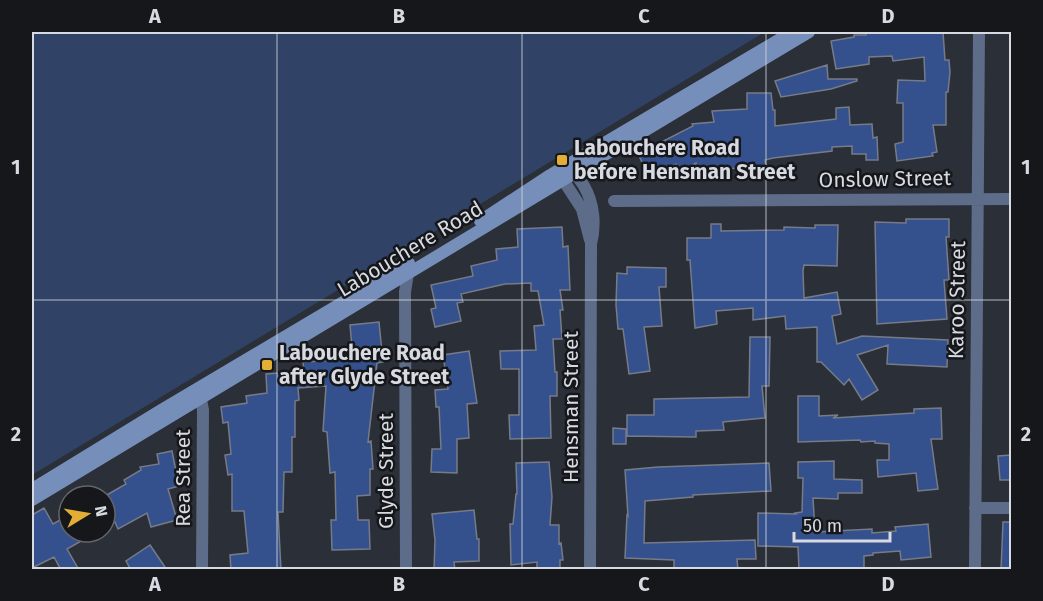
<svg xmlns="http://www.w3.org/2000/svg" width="1043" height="601" font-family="'Fira Sans',sans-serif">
<rect width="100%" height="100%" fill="#2a2f38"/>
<!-- green -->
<path fill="#304266" d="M32 32H765L32 475Z"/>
<!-- building -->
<path fill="#34518e" stroke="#767b87" stroke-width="1.5" d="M866 32H943L945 60H949L950 72 948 92H946V125H933L937 152 932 153 933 156 897 161 895 144 903 142V103H897L898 80 925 81 924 57 893 61 892 56 869 57V64L836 69 831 41 854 37V35H866Z
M827 65 828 79H857V81L831 89 781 97 775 81Z
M747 93H771L773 110H775V126L836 119V108L849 107 850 125 872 124 873 138 877 137 878 160H866V154H852V146L832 147V151L773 158 765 160 766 166 696 171V163L679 172 676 164 656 174 652 167 646 170 638 154 693 126 692 124 714 122 712 111 747 109Z
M906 219H949V237H946L949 280H944L947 319 877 324 875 222 906 223Z
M711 224H721V231L784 230V227L815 228V225H838L837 266 804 265 803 271 804 298 837 292 841 314 832 316 837 344 862 336 948 340 947 367 887 364 888 345 857 355 878 390 862 400 849 379 844 385 821 362H817V327L786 329 785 316 753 320V308L716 311 717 324 695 328 690 260H687V238H711Z
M562 227 563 247 568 246 570 290H560L563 310H560L562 339H553L555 372H557V396H550L551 438 510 439 509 415H519V369H501L500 351 536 350 534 326 544 325 538 291H531V283L505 284 461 294 463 302 457 303 461 321 435 327 431 309 436 308 431 285 473 276 471 266 497 260 496 249 518 247 517 229Z
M627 267 666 268V287H659L662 326 644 327 650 371 629 374 623 329H618L616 305 617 273 627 274Z
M379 322 383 362 377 363 368 442 371 441 373 469H370V495L357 496 358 520H369L370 549 332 550 331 520H336L335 472 330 473 327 432 323 431 326 386 298 388 299 400 295 401V437H292V472H284L283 512H278L281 570H231L230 555 248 553 244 511H232V474L228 475 225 455 231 454 228 422 223 423 221 407 247 403 246 396 267 393 266 374 304 371 303 362 353 359 350 325Z
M750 337H770L769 386H762L765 418 723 422 724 430 696 431V437L627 436V415H654V399L749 397Z
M469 351 477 403 467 404 469 438 457 439V473L431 472 432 449H441L439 407H436L435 390 448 389 443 355Z
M798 396H819V416L838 415 833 418 914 413V409L941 408 942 439H931L938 489 918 491 916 473 878 477 877 460H889V444L875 443V441L861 442 860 440 798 442Z
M613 428 626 429V444H613Z
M172 451 179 486 168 489 177 520 151 527 147 513 118 529 115 522 105 528V496L126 484 124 480 141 470 140 467 159 464 157 454Z
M1011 455V480H1000L998 456Z
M834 461V479L862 480V493H838V499L813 498 815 532 872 529V533L896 531 895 527 928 524 931 557 901 560 900 551 873 553V555L864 556V570H799L798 547 758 546V513L796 514 795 513 802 512 803 478H798V462Z
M549 462 552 497 550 525H559V544L561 543 563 560H560V570H537V562L511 565 510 524H513L516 494H517L516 463Z
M769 463 771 491 693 495V497L645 501 644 543 755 540 756 559H737L738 570H674V560L625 558 627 515 628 516 625 470 658 467Z
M44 508 53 524 69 515V532H97L67 549 79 570H61L54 557 32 568V515Z
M474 510 477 539H479V561L454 562 455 570H434L435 540 432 514Z
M1003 522H1011V570H1001Z
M150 545 167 570H131L126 561Z"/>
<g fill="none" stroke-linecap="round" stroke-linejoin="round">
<!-- street -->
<path stroke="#5d6c88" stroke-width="12" d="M569 166C574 173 580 179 584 186 594 203 596 225 591 244L590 570
M558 172 582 209 590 240
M614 201 1012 199
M405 267 408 273 405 292 406 570
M199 389 203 410 202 570
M975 508H1012
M975 570 979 32"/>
<!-- secondary -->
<path stroke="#768eba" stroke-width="12" d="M480 221 547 177 792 32
M32 489 161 410 409 263
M32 500 809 32"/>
</g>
<!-- grid -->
<path fill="none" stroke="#d7dae0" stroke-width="1.5" stroke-opacity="0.55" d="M277 32V570M522 32V570M766 32V570M32 300H1012"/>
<!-- markers -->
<g fill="#e3ae35" stroke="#15171b" stroke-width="2">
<rect x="556" y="154" width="12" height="12" rx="3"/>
<rect x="261" y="359" width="12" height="12" rx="3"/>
</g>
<g text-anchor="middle" stroke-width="5" stroke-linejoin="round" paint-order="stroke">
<!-- poi labels -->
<g font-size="21" font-weight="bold" fill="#d7dae0" stroke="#15171b" text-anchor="start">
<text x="574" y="155">Labouchere Road<tspan x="574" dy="24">before Hensman Street</tspan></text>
<text x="279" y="360">Labouchere Road<tspan x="279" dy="24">after Glyde Street</tspan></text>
</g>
<!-- street labels -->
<g font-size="21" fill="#d7dae0" stroke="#15171b">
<text transform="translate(885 179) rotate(-1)" y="7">Onslow Street</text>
<text transform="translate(410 249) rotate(-31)" y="7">Labouchere Road</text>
<text transform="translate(957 300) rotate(-89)" y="7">Karoo Street</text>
<text transform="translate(571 407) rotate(-90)" y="7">Hensman Street</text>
<text transform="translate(386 471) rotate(-90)" y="7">Glyde Street</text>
<text transform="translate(183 478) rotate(-90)" y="7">Rea Street</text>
</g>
</g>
<!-- border -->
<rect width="1043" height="601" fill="none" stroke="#15171b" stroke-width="66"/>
<!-- north arrow -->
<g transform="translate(87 514) rotate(79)"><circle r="28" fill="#15171b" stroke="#63656a" stroke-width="1.5"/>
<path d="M0-4.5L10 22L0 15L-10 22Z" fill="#e3ae35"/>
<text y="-9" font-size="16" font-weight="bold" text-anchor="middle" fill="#d7dae0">N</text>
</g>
<!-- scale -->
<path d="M794 532v9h96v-9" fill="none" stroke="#d7dae0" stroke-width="3"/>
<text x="803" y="532" font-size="18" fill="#d7dae0" stroke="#15171b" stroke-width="4.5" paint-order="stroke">50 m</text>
<rect x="33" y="33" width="977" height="535" fill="none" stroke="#d7dae0" stroke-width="2"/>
<g font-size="20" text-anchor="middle" font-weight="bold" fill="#d7dae0">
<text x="155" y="23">A</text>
<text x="399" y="23">B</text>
<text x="644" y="23">C</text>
<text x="888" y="23">D</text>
<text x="16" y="174">1</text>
<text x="1026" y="174">1</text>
<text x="16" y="441">2</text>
<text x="1026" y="441">2</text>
<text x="155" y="591">A</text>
<text x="399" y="591">B</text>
<text x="644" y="591">C</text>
<text x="888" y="591">D</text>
</g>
</svg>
